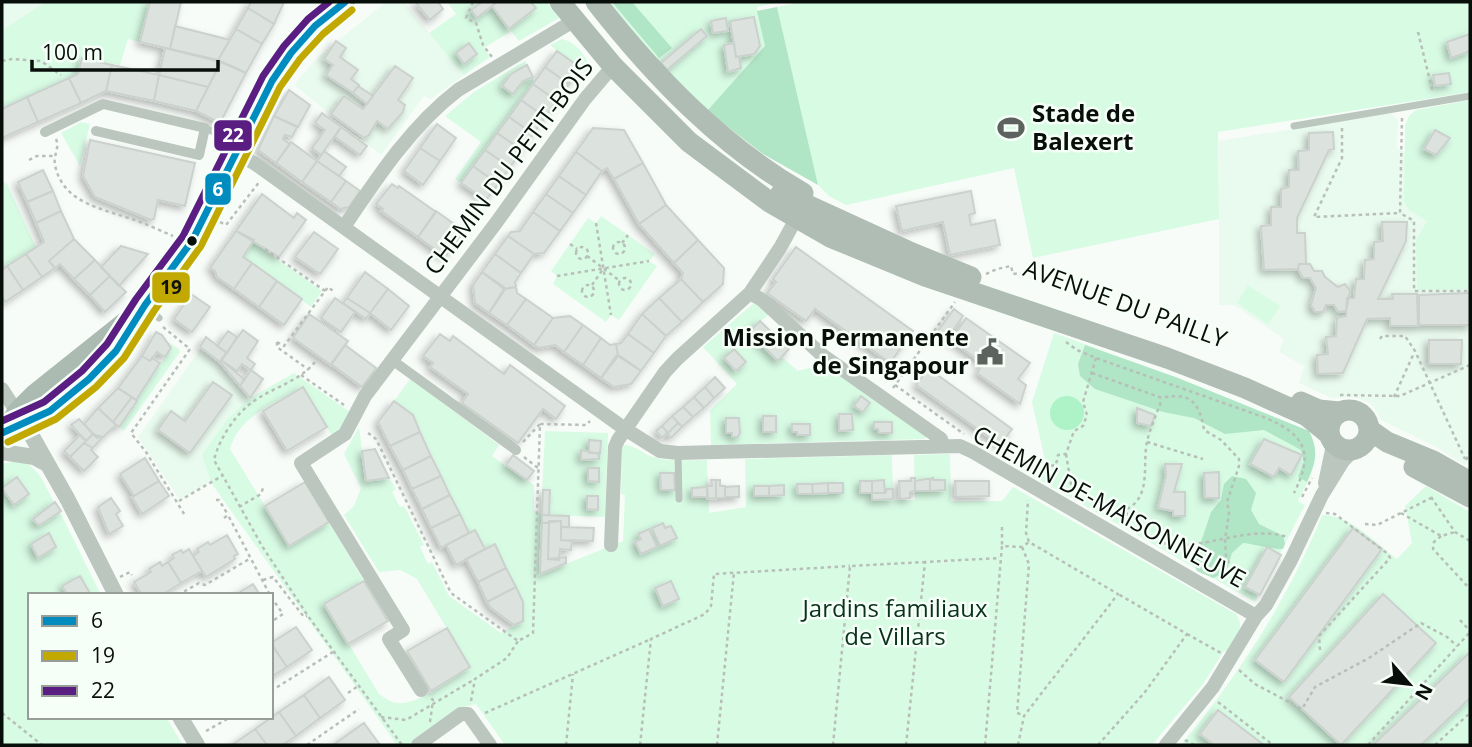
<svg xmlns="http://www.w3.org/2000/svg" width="1472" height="747" font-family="'Open Sans',sans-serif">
<defs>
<filter id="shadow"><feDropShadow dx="-3.5" dy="3.5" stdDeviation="3.5" flood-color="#0004"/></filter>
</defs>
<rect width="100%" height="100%" fill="#f8fcf9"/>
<!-- built -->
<path fill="#e9faee" d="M2 2H81L2 52Z
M386 2H404L464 75 431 99 424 96 381 155 295 86 297 81 320 55Z
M1391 113 1398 120 1397 148 1470 189V456L1465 465 1436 447 1381 420 1374 407 1368 402 1353 397 1331 398 1299 383 1304 366 1279 352 1284 339 1234 305H1219V141Z
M201 348 218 363 250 398 228 418 212 480 180 500 138 437Z"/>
<!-- green -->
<path fill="#d8fbe4" d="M46 2H150L140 42 128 39 120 65 82 58 78 74 2 109V30Z
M447 2H547L559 18 519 41 511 31 484 48 490 57 464 75 429 33 456 14Z
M609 2H780L757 7 765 46 707 111 659 64Z
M801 2H1470V92L1218 132 1219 219 1033 258 1014 168 846 205 829 196 818 185 777 7Z
M562 39C576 42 592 60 589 75L550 45Z
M525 61 533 77V84L461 183 455 179 481 142 445 116 474 92Z
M1470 100V289L1419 290 1417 287 1416 240 1427 221 1409 210 1404 202 1405 125 1409 116 1416 110Z
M81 122 90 124 80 166 61 133Z
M2 181 7 184 36 247 2 270Z
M601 216 655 254 649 261 657 266 619 320 611 315 606 322 553 284 557 276 551 271 588 218 596 223Z
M254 240 264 246 263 249 322 291 311 307 243 257Z
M1248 285 1280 306 1268 324 1237 303Z
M754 303 769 314 749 332 778 360 782 357 798 371 809 368 814 371 822 360 927 434 925 439 711 445 710 410 737 384 703 347Z
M1054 333 1178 378 1309 431C1323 459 1310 475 1298 501L1305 505 1255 602 1022 470 1046 464 1032 402Z
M167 341 179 349 180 352 124 431 119 427 171 348Z
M294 373 350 412 340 430 332 436 303 387C275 403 239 416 230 449L289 545 329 522 364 581 325 605 379 694C385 698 391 703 399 703 419 705 453 677 470 667L417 579 400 570 379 572 344 515 354 506 361 488 344 454 359 427 366 481 389 478 396 489 392 492 400 507 404 506 424 545 420 547 428 564 432 562 449 596 501 633 523 621V602L495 545 485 549 475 531 469 533 413 415 394 401 410 379 499 445 492 456 534 485V510L541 514 545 431 608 433 605 517 542 515 541 574 623 541 625 495 621 494 622 448 624 445C634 445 641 452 650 456 668 462 688 460 707 460L709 513 746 507 745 459 892 455 893 500H915L914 455 950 454 951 501H1002L1013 487 1236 614C1246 628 1235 641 1228 653L1224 651 1203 684 1152 745H505L476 704 464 707 408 745H397L212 484 202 455 228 418 250 398Z
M17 461C38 463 45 486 54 502L33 519 40 525 60 512 101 595H30V717H166L183 745H2V464Z
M1426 486 1470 512V745H1181C1238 676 1289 598 1322 515 1349 514 1375 543 1397 559L1412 543 1405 506Z"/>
<!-- forest -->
<path fill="#b0e5c5" d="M612 2H632L672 48 659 58Z
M777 7 818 185 763 154 707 111 765 46 757 11Z
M1085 345 1178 378 1309 431C1319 451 1316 462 1307 482L1298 477 1304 461 1301 450 1264 430 1225 434 1194 418 1163 412 1095 389 1080 376 1078 364Z
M1232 476 1246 479 1256 493 1251 510 1259 524 1283 536 1285 544 1283 549C1276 550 1253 544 1243 543L1232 553 1226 573 1213 578 1197 571 1194 563 1211 512 1221 500 1224 484Z"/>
<!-- water -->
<path fill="#aef2c8" d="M1050 413a17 17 0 1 1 34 0a17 17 0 1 1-34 0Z"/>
<!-- building -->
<path fill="#dce2de" stroke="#cbd1cd" stroke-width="2" filter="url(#shadow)" d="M150 2H181L170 49 140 42Z
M251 2H284L274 24 248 8Z
M415 2H438L443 9 430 20Z
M482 2H497L477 18 471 10Z
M497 2H531L536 8 509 29 492 6Z
M248 8 274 24 262 44 236 29Z
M754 17 760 46 754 54 736 57 730 21Z
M726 18 728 31 713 33 711 21Z
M175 26 230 40 218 60 170 49Z
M236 29 262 44 246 73 218 60Z
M701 29 707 36 667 70 661 63Z
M1470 34V51L1451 58 1447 42Z
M336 41 346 48 340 57 358 70 351 79 359 85 353 93 326 75 333 65 324 59Z
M469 43 477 54 464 64 456 53Z
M734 43 736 57H739L741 68 728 72 724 45Z
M165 48 221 62 208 87 159 75Z
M557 51 581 68 569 84 545 67Z
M82 58 112 65 106 91 81 103 69 78 78 74Z
M221 62 246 73 220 123 196 111Z
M112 65 159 75 154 101 106 91Z
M527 65 533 77 523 81 513 94 502 86 511 74Z
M395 66 413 78 398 100 405 105 403 112 388 129 377 121 369 135 364 138 331 114 344 96 363 109Z
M545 67 569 84 557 101 533 84Z
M1449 73 1451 84 1435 86 1433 75Z
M159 75 208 87 196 111 154 101Z
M69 78 81 103 38 122 27 97Z
M533 84 557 101 545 117 521 100Z
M358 86 373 96 367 104 353 93Z
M289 90 310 105 298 127 274 116Z
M27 97 38 122 2 138V109Z
M521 100 545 117 533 134 509 117Z
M322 113 341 127 321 155 312 148 325 130 315 123Z
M274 116 297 127 292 137 285 135 283 139 290 144 276 163 258 150Z
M509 117 533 134 522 150 497 133Z
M437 124 456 138 440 161 420 148Z
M341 127 367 146 360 155 335 137Z
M593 128 624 130 643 163 614 179 607 168 602 171 576 152Z
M1435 130 1450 138 1436 155 1424 149Z
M1333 132 1334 149 1329 150 1297 218V233H1305L1306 264H1299L1298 269 1264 270 1261 226 1271 225V207H1281V189L1289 187V170H1299L1298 151 1309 150V133Z
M497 133 522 150 510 167 485 150Z
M90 140 195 163 185 206 158 200 154 219 151 220 95 197 83 176Z
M291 142 317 161 302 182 276 163Z
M420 148 440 161 423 185 404 171Z
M485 150 510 167 498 184 473 166Z
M324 151 346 167 339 176 317 161Z
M576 152 602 171 586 195 559 176Z
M317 161 346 181 331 202 302 182Z
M643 163 666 205 639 224 614 179Z
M473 166 498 184 486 200 461 183Z
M43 170 53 191 27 202 18 182Z
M559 176 586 195 573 213 546 194Z
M346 181 360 191 349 207 340 209 331 202Z
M392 184 398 188 399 186 436 212 418 237 381 211 383 209 376 204Z
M53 191 61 211 36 223 27 202Z
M971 191 975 213 969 215 971 225 995 220 1000 245 950 255 943 222 902 231 896 206Z
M262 194 294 218 297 213 306 220 279 257 236 231Z
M546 194 573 213 560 231 533 212Z
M666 205 698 240 674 263 639 224Z
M61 211 74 239 49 261 55 268 42 277 26 254 44 242 36 223Z
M436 211 464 231 445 257 418 237Z
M533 212 560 231 544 253 534 254 508 236 511 232 520 231Z
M1382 222H1407L1406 241 1378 299H1393L1392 294H1417L1418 326H1390V318L1367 319 1343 373 1318 374 1317 355 1328 354 1326 337 1336 336 1337 318 1346 316 1347 298H1354L1356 279H1364L1365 260 1374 259V242L1383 241Z
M236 231 254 240 243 257 252 263 234 289 217 277 215 271 210 268Z
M314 232 338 249 320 274 295 257Z
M508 236 534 254 521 273 495 254Z
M74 239 95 260 74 279 60 264 55 268 49 261Z
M698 240 724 268 723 284 703 302 681 279 683 273 674 263Z
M121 246 148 254 119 286 101 267Z
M796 247 913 331 890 363 815 309 806 321 767 293 776 282 773 279Z
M26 254 42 277 23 290 7 266Z
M495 254 521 273 515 282 516 287 504 289 482 272Z
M95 260 110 276 90 295 74 279Z
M252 263 277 281 259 307 234 289Z
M1299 264H1310L1314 271H1322L1325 277 1338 287 1345 284 1350 291 1346 311 1338 312 1334 305H1326L1323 312H1315L1311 305 1316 288 1310 278H1303L1298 269Z
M7 266 23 290 5 302 2 297V270Z
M365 272 388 289 370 313 347 298Z
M482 272 504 287V291L489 313 475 303 473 285Z
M110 276 126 292 105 312 90 295Z
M681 279 703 302 682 322 659 298Z
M277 281 302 299 284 325 259 307Z
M516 287 517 293 526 299 507 325 489 313 504 289Z
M388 289 409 306 391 330 370 313Z
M1470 293V325H1419V295Z
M191 294 210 307 192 332 174 319Z
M335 298 355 312 341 332 321 318Z
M347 298 370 313 366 319 343 303Z
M659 298 682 322 666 336 642 314Z
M526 299 553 318 534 345 507 325Z
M954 309 963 316 947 339 937 332Z
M309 314 348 341 331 365 293 338Z
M642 314 666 336 654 353 628 334Z
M570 316 583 325 564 352 555 345 539 348 534 345 553 318Z
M966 318 1030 363 1018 379 1026 385 1020 404 977 373 983 364 951 340Z
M760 321 789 349 778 361 749 332Z
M583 325 601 338 583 365 564 352Z
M243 330 258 341 247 358 255 364 251 370 242 364 237 371 221 360Z
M228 331 237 337 227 353 217 346Z
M156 332 162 335 171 348 165 357 157 352 150 361 142 356Z
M440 334 450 341 453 336 504 374 510 365 565 406 556 419 543 409 518 443 462 403 468 394 430 367 433 363 423 356Z
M628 334 654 353 641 371 618 356 616 344 621 343Z
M206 337 227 353 220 362 200 347Z
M601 338 610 345 616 344 618 356 601 378 583 365Z
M1429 340H1462L1461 364H1429Z
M345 345 376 368 362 387 331 364Z
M734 349 746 362 736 371 724 358Z
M142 356 150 361 152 358 160 363 136 400 118 388Z
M616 356H620L641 371 631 384 614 387 601 378Z
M221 360 244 379 240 386 220 362Z
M928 368 1012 429 1000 445 916 385Z
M251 370 263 379 250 398 240 386Z
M715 377 725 388 714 398 705 387Z
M213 382 232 395 190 453 158 430 171 411 185 421Z
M303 387 327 427 287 451 263 411Z
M705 387 714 398 704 408 694 397Z
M118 388 132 397 113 422 98 408Z
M861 396 870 403 863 412 854 406Z
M132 397 137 401 119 427 113 422Z
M694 397 704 408 693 417 683 407Z
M394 401 413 415 420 432 390 446 378 422Z
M683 407 693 417 682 427 672 416Z
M98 408 116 425 102 438 100 436 97 438 84 424Z
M1137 408 1155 415 1151 426 1137 423Z
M839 414H852L853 430 839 431Z
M672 416 678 423 668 433 662 426Z
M763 416H776V432H763Z
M726 418H739L740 433 738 437H732V433H726Z
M79 419 93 434 86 441 71 425Z
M874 422H892V433H879L878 429H874Z
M678 423 682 427 671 438 667 433 662 438 656 431 662 426 668 433Z
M792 424H810V435H797V432H792Z
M420 432 431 456 403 470 390 446Z
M93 434 102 438 93 448 84 443Z
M80 435 86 441 70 457 64 451Z
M1264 439 1302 455 1291 475 1279 468 1274 477 1250 464Z
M589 440 601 441 600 453H589Z
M84 443 93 448 91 450 98 457 84 471 70 457Z
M375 449 389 478 366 481 362 451Z
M581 450 599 454V459L581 460Z
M513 455 534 471 527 480 506 465Z
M431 456 441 476 412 489 403 470Z
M145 458 159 481 134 496 120 474Z
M1165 464H1182L1174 492H1185V516H1173V511L1158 508 1166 475Z
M588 468H599V482L588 481Z
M1219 472V498H1205L1204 473Z
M660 473H674L675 490H661Z
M441 476 450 495 422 509 412 489Z
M17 477 29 494 14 505 2 488Z
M911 478H915V491L910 492V498L900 499 899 481H911Z
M933 478V480H945V490L930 491V479Z
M926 479H930V491H915V481Z
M711 480H716V498L707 499V486H712Z
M716 480H720V486H725V498H716Z
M884 480 885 493H872V481Z
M159 481 169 496 142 514 132 497Z
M860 481H872V493H860Z
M955 481H989V496L956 497Z
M305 482 329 522 289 546 265 506Z
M828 483H843V493H828Z
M828 483V493L813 494 812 484Z
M797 484H812L813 494H798Z
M784 485V495L769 496V486Z
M739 486V497H725V487Z
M754 486H769V496H754Z
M707 487 708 497H692V488Z
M887 489H893V499L872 500V493H885Z
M543 490H550L549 515H542Z
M450 495 460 514 431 528 422 509Z
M587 496H598V510L587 509Z
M111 498 120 511 116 514 123 526 109 534 98 507Z
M55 502 61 511 40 525 37 524 33 519Z
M460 514 469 533 441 548 431 528Z
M542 515 569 516V527H561V521L542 523Z
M549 521H561V540L572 541 571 550 560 549 559 560 548 559Z
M542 523H549L548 559 566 557V563L540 574Z
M663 523 665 528 671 526 677 538 660 546 652 528Z
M561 527 594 528 593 541 561 540Z
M1353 528 1382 549 1284 682 1255 660Z
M649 529 657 547 641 554 635 542 641 539 638 534Z
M475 530 485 549 456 565 446 545Z
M49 533 56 547 38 558 31 544Z
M227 535 238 554 234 556 235 559 206 577 193 556 199 552 197 549 208 542 210 545Z
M495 544 506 568 478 582 466 559Z
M1267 547 1281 555 1260 595 1245 587Z
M189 549 202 571 181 583 168 562 174 558 172 555 181 550 183 553Z
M160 562 162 566 168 562 181 583 162 595H142L134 582 151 572 149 569Z
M506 568 516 587 487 602 478 582Z
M80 576 91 595H68L62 586Z
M364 581 388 621 348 644 324 604Z
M671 581 679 599 663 606 655 588Z
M253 584 260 595H235Z
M516 587 523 602V621L514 625 491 608 487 602Z
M1383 594 1436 643 1341 745 1289 697Z
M296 627 312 650 287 667 271 643Z
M447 628 470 667 431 691 407 651Z
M271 644 287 667 271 677Z
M1470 652V698L1421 745H1373Z
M329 677 345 700 320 718 304 695Z
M304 695 320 718 296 736 279 712Z
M1218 710 1264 745H1214L1200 734Z
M279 712 296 736 282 745H267L255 729Z
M364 723 380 745H333Z
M255 729 267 745H232Z"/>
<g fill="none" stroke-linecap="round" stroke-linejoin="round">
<!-- path -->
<path stroke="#b7bfb8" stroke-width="2.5" stroke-dasharray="3.5 3.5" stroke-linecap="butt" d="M473 2 466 18 476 23 483 45 492 57
M1418 32 1433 93
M2 61 12 59 41 61 61 75
M1402 118 1400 213 1414 221V291H1470
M1342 128V158L1314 217 1400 213
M56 139C60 148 53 155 55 165 63 205 106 209 137 221 149 225 161 231 173 236
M29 160 37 156H55
M220 222 226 225 260 181
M596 223 611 315
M613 248a6 6 0 1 1 12 0a6 6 0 1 1-12 0Z
M622 243 628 235
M570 244 577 249
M576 253a6 6 0 1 1 12 0a6 6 0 1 1-12 0Z
M265 249 325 291
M587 256 620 281
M986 274 997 269 1011 266 1013 274 1031 272
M557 276 649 261
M619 284a6 6 0 1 1 12 0a6 6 0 1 1-12 0Z
M592 285 603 269
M582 291a6 6 0 1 1 12 0a6 6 0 1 1-12 0Z
M163 327 190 349 131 433 146 452 186 517
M1380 339 1382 336H1405L1415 351 1465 459
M277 342 284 346 328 287 333 291
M277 342V347L309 370
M1066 342 1077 350 1096 358 1266 418C1306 435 1314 454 1294 493
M315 362C300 381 274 387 254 401 236 413 219 439 214 460L262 546 308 616 402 745
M1092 373 1162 398C1191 391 1200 404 1204 430L1221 440 1239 459V466L1227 502 1229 513 1225 540 1226 556 1240 591
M301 375 344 405
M895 385 964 434
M893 388 955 302
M1340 395 1400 396 1470 365
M1394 397 1414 353
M368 433 376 439 451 593 518 641 533 633 540 424 586 425 590 421
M523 442 540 424
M1147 442 1203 459
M1066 454 1071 484 1078 497
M524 457 538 468
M1466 460 1470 452
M1030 469 1056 465 1058 455 1066 454 1074 431 1083 426 1087 415 1083 402 1096 358
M1302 497 1312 478
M1431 497 1455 532 1470 541
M216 500H219L228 515
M179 501 222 476
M239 507 261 494 263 488
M1096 507 1104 510 1127 509
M1401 513 1441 536 1455 532
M224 518 228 515 270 595
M1120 522C1141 527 1152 543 1174 545 1210 547 1253 525 1287 537
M1126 523 1127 509C1152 496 1142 464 1147 442 1150 428 1157 413 1162 399
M1365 524 1377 525 1435 496
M1002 527V545
M1441 536 1434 542 1433 549 1470 589
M1022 547 1029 564 1017 713 1023 715
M120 577 130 572 132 575
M263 580 273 577 304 617 307 616
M178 595 199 583 205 585 251 558
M271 597 283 614 271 622
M1460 620 1470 631
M1187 634 1221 653
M1320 650 1319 636 1390 558 1388 554 1335 514 1326 513
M1239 670 1255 684 1302 709 1315 687 1369 658 1421 623 1447 637 1457 646
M271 691 333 652
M348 693 358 686
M471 701 475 679 507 658 518 641
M1218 702 1273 745
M2 713 42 745
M485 713 651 639
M381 717 406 720 475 679
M430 722 433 700 431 698
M206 731 231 717
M1185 740 1194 745
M307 745 359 709
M566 745 573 674
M640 745 651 639 705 614 711 606 714 574 850 566
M717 745 734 572
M833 745 850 566 925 562
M906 745 925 562 1000 558
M985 745 1002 546 1022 547 1029 542
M1018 745 1024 716 1118 594 1029 542 1026 533 1028 500
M1098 745 1145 692 1187 634 1118 594
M1368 745 1470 632
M1435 745 1470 713"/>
<!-- service -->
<path stroke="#bac6be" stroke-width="7" d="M1294 126 1470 96
M205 128 236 142
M145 306 159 318
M678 453 679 499"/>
<!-- pedestrian -->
<path stroke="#bac6be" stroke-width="10" d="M45 132 103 104 205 128 199 155 96 131
M392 360 516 450"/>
<!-- minor -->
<path stroke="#bac6be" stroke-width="14" d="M234 153 254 163 625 429 660 451 678 453 960 446 973 452 1256 616
M344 227C377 178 411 126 458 90L575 20
M750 293 762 300 822 355 941 439 943 446
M2 389 20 417
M1325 483 1332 450 1331 440
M611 545 615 447 618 440 665 372 677 359 750 293 780 248 797 217
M421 690 389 639 403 630 301 463 345 434 365 396 496 223 585 99 613 66
M418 745 461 714H468L490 745
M1166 745 1213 687 1256 616 1266 605 1291 560 1322 495 1343 461 1354 450"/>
<!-- tertiary -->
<path stroke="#bac6be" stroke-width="16" d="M25 424 68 500 116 595
M2 452 34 457 47 464
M180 717 197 745"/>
<!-- secondary -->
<path stroke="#acbbb2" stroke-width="19" d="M6 429 17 411 34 394 138 311
M2 433C15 423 35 422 50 411 75 392 105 368 123 341 131 330 137 317 145 305 161 284 179 264 192 241 242 154 258 63 345 2"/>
<!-- primary -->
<path stroke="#afbdb4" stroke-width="21" d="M560 2 613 66 689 142 771 203 830 237 925 276 1167 358 1245 388 1307 416 1329 434
M596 2C654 76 721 146 803 193
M781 193 912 253 971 277
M1301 402 1319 410 1339 412
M1329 430a20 20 0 1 1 40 0a20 20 0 1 1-40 0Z
M1370 430 1387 442 1433 461 1470 482"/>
<!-- primary-bridge -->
<path stroke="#afbdb4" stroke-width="21" d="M1414 467 1470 497"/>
<!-- bus-1 casing -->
<g stroke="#f6fef8" stroke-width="12">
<path id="bus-1" d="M2 433 50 411 89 379 116 351 145 305 192 241 272 81 291 53 315 26 345 2"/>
</g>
<!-- bus-2 casing -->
<g stroke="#f6fef8" stroke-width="12">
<path id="bus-2" d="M8 442 56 419 96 387 124 358 154 311 201 246 280 87 300 59 323 34 352 10"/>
</g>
<!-- bus-3 casing -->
<g stroke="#f6fef8" stroke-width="12">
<path id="bus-3" d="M2 421 44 402 82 371 107 344 136 299 183 236 263 76 284 46 308 19 329 2"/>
</g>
<!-- bus-1 -->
<use href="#bus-1" stroke="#008cbe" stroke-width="7"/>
<!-- bus-2 -->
<use href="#bus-2" stroke="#c1a902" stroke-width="7"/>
<!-- bus-3 -->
<use href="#bus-3" stroke="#5a1e82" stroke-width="7"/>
</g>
<!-- icons -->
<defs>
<g id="stadium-bare" transform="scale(2.1)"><path d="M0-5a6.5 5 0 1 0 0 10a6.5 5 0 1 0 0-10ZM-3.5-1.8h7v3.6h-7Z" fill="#5c625e" stroke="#f6fef8" stroke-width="2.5" paint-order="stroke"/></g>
<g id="civic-bare" transform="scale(2.1)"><path d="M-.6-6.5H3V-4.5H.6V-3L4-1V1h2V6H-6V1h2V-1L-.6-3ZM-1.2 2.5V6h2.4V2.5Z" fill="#5c625e" stroke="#f6fef8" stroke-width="2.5" paint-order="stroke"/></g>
</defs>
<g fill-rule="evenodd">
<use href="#stadium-bare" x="1011" y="128"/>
<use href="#civic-bare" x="990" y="352"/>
</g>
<!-- markers -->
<circle fill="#080f0a" stroke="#f6fef8" stroke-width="2.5" cx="192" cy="241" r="6"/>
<g text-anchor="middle" stroke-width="5" stroke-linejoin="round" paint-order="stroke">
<!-- poi labels -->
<g font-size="24" font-weight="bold" fill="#080f0a" stroke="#f6fef8" text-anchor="start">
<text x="1032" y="122">Stade de<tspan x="1032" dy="28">Balexert</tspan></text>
<text x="969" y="346" text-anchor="end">Mission Permanente<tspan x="969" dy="28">de Singapour</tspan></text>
</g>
<!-- street labels -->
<g font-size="24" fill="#080f0a" stroke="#f6fef8">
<text transform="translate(509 167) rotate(-53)" y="8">CHEMIN DU PETIT-BOIS</text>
<text transform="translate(1125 304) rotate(20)" y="8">AVENUE DU PAILLY</text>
<text transform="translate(1109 507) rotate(29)" y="8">CHEMIN DE-MAISONNEUVE</text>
</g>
<!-- park labels -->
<g font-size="24" fill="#08321c" stroke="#f6fef8">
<text x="895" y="617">Jardins familiaux<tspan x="895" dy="28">de Villars</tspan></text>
</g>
</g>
<g stroke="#f6fef8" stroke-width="2.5">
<rect x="213" y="119" width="40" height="33" rx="7" fill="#5a1e82"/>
<rect x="204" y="172" width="28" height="34" rx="7" fill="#008cbe"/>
<rect x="151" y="271" width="40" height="33" rx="7" fill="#c1a902"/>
</g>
<g font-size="19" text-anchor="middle" font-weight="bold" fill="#fff">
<text x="233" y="142">22</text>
<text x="218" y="196">6</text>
</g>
<g font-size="19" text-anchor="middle" font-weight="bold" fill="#111">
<text x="171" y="294">19</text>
</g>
<!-- border -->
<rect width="1472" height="747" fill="none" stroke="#080f0a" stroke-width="7"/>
<!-- legend -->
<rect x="28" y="593" width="245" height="126" fill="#f6fef8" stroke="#979e99" stroke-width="2"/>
<rect x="42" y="616" width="35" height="10" fill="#008cbe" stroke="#979e99" stroke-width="2"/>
<text x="91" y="628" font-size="21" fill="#080f0a">6</text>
<rect x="42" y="651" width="35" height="10" fill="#c1a902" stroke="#979e99" stroke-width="2"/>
<text x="91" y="663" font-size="21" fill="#080f0a">19</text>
<rect x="42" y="686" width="35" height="10" fill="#5a1e82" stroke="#979e99" stroke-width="2"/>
<text x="91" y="698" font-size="21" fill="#080f0a">22</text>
<!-- north arrow -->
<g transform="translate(1409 684) rotate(118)" stroke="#f6fef8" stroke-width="5" paint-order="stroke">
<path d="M0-5L12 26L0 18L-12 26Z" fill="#080f0a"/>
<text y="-10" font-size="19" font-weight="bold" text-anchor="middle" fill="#080f0a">N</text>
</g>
<!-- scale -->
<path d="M32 60v10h186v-10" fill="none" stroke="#080f0a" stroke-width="3.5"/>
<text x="42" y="60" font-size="21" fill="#080f0a" stroke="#f6fef8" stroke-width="5" paint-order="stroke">100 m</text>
</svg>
